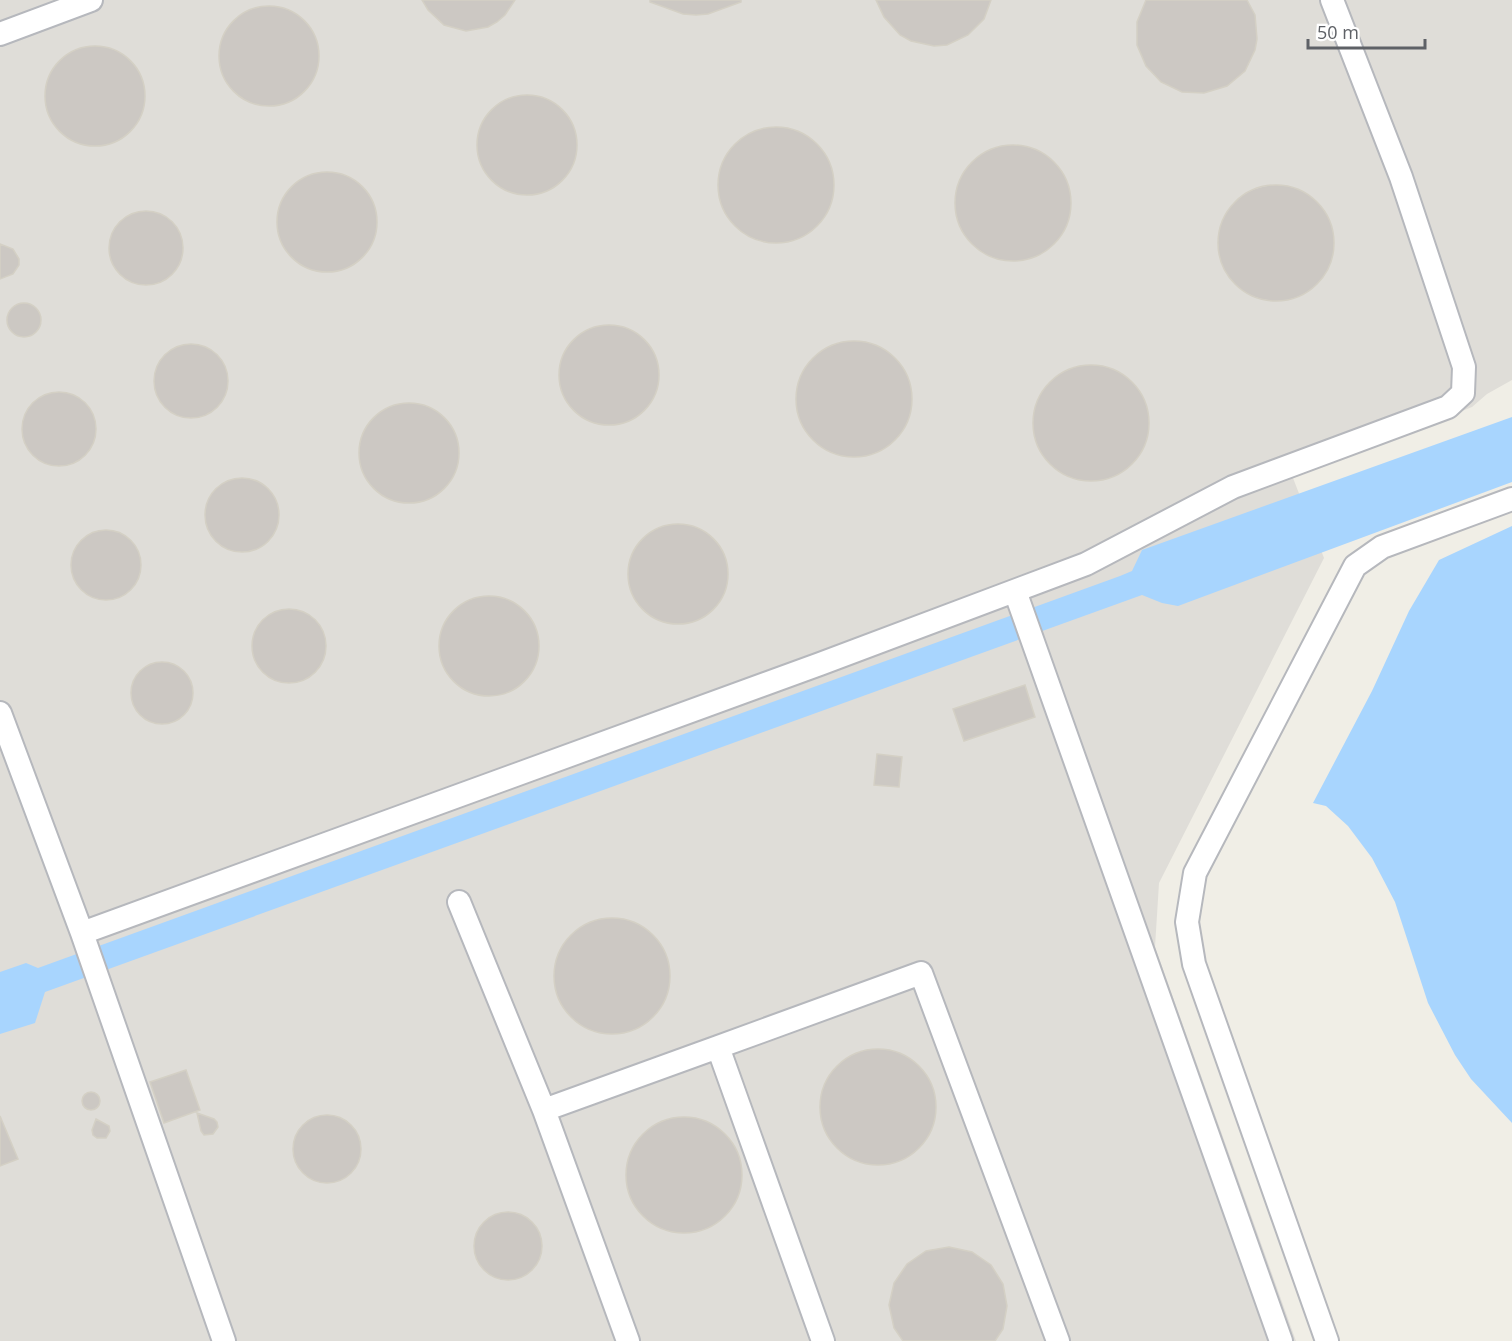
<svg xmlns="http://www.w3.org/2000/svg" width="1512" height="1341" font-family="'Open Sans',sans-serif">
<rect width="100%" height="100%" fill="#f0eee6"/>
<!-- industrial -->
<path fill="#dfddd8" d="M0 0H1512V380L1487 394 1472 407 1293 478 1324 558 1159 883 1155 947 1296 1341H0Z"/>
<!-- water -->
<path fill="#a8d5fe" d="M1512 417V482L1178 606 1162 603 1142 595 45 992 35 1023 0 1034V972L26 963 38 968 1120 576 1132 571 1142 550Z
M1512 526V1123L1471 1079 1455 1055 1428 1003 1395 902 1372 858 1348 826 1326 806 1313 803 1372 691 1409 611 1439 560Z"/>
<!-- building -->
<path fill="#ccc8c3" stroke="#d4d0c5" stroke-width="1.5" d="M422 0H515L505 15 497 22 488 27 466 31 444 25 428 10Z
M650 0H741V2L708 14 696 15 683 14 650 2Z
M876 0H991L984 19 968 35 947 45 934 46 911 41 900 35 884 17Z
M1146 0H1247L1255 15 1257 39 1255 50 1245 71 1227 86 1204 93 1182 92 1161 82 1146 66 1137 45V22Z
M219 56a50 50 0 1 1 100 0a50 50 0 1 1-100 0Z
M45 96a50 50 0 1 1 100 0a50 50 0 1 1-100 0Z
M477 145a50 50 0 1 1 100 0a50 50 0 1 1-100 0Z
M718 185a58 58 0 1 1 116 0a58 58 0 1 1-116 0Z
M955 203a58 58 0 1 1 116 0a58 58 0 1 1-116 0Z
M277 222a50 50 0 1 1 100 0a50 50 0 1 1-100 0Z
M1218 243a58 58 0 1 1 116 0a58 58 0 1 1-116 0Z
M109 248a37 37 0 1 1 74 0a37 37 0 1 1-74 0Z
M0 244 13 249 19 259V265L13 274 0 279Z
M7 320a17 17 0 1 1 34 0a17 17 0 1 1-34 0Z
M559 375a50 50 0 1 1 100 0a50 50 0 1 1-100 0Z
M796 399a58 58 0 1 1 116 0a58 58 0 1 1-116 0Z
M154 381a37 37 0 1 1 74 0a37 37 0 1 1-74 0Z
M1033 423a58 58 0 1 1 116 0a58 58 0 1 1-116 0Z
M22 429a37 37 0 1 1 74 0a37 37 0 1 1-74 0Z
M359 453a50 50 0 1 1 100 0a50 50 0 1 1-100 0Z
M205 515a37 37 0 1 1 74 0a37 37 0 1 1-74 0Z
M628 574a50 50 0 1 1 100 0a50 50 0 1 1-100 0Z
M71 565a35 35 0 1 1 70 0a35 35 0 1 1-70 0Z
M439 646a50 50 0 1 1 100 0a50 50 0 1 1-100 0Z
M252 646a37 37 0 1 1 74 0a37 37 0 1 1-74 0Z
M131 693a31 31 0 1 1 62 0a31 31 0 1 1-62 0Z
M1025 685 1035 717 964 741 953 709Z
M877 754 902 757 899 787 874 785Z
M554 976a58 58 0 1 1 116 0a58 58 0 1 1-116 0Z
M820 1107a58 58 0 1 1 116 0a58 58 0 1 1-116 0Z
M186 1070 200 1110 164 1123 150 1082Z
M82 1101a9 9 0 1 1 18 0a9 9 0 1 1-18 0Z
M197 1113 214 1119 217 1122 218 1127 213 1134 204 1135 201 1131Z
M293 1149a34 34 0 1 1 68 0a34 34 0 1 1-68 0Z
M0 1116 18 1159 0 1166Z
M626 1175a58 58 0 1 1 116 0a58 58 0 1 1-116 0Z
M96 1119 109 1126 110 1131 106 1138H97L93 1135 92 1130Z
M474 1246a34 34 0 1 1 68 0a34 34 0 1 1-68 0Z
M949 1247 972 1252 991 1265 1003 1284 1007 1306 1003 1329 995 1341H903L894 1328 889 1305 894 1283 907 1264 926 1251Z"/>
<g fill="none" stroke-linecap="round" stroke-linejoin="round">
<!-- minor casing -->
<g stroke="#b6b8bd" stroke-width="26">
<path id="minor" d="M0 34 91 0
M1015 591 1281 1341
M0 713 82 933 224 1341
M459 902 544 1110
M82 933 820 664 1086 564 1233 487 1448 407 1463 393 1464 367 1401 177 1332 0
M628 1341 544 1110 718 1047
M823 1341 718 1047 921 973 1058 1341
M1327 1341 1194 964 1187 922 1195 873 1355 566 1382 547 1512 499"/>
</g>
<!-- minor -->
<use href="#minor" stroke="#fff" stroke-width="22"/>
</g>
<!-- scale -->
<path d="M1308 39v9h117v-9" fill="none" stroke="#5e6166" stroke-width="3"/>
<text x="1317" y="39" font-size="18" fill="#5e6166" stroke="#ffffff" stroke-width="4.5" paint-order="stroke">50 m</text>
</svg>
